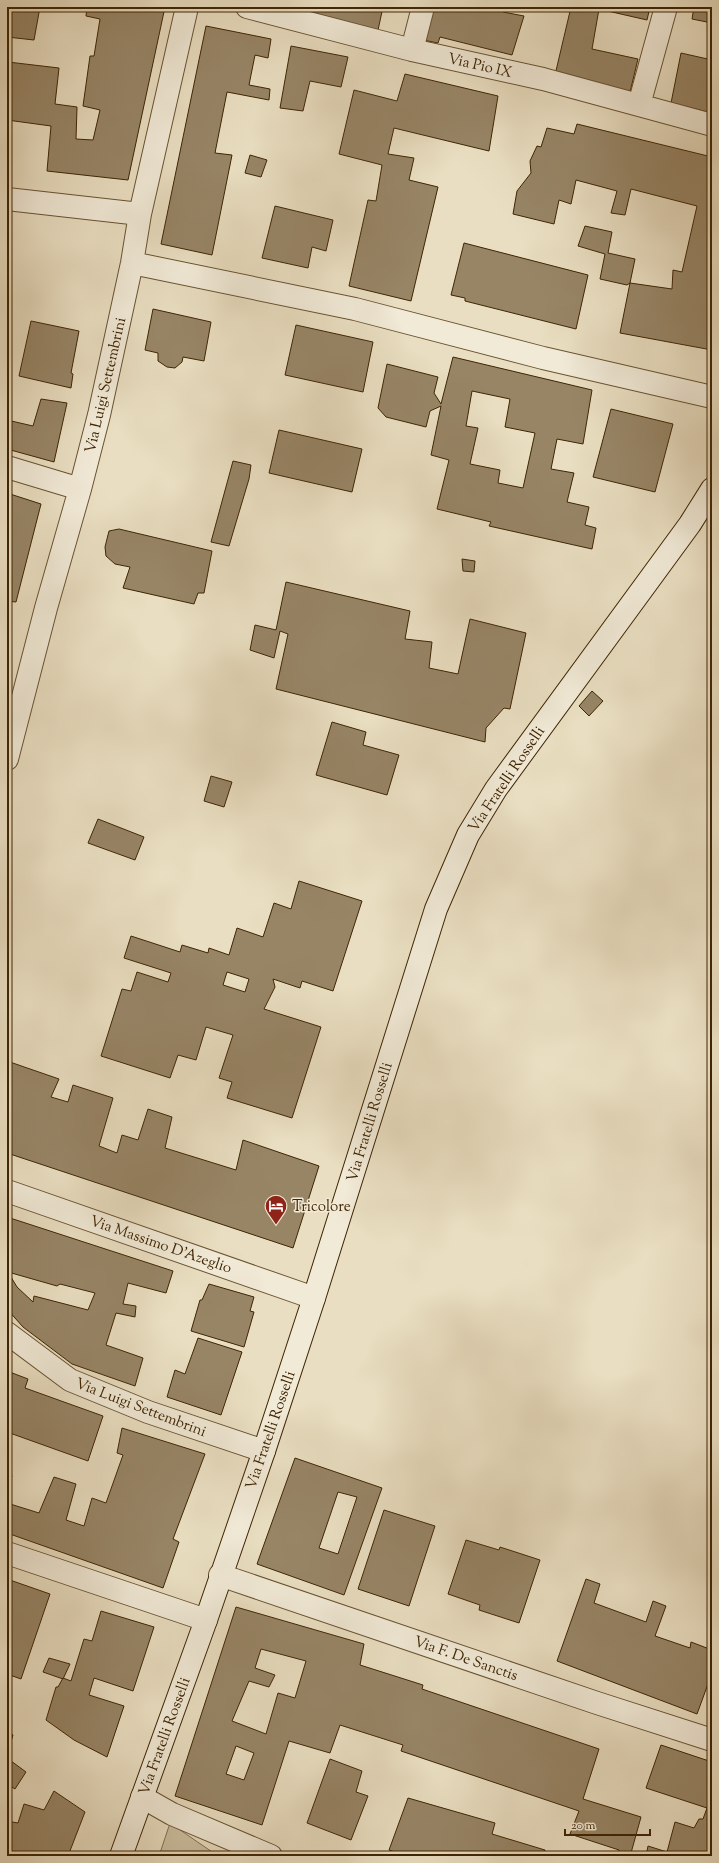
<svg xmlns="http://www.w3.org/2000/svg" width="719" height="1863" font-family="'Sorts Mill Goudy',serif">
<rect width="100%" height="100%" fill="#e9dec1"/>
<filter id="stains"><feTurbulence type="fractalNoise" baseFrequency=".005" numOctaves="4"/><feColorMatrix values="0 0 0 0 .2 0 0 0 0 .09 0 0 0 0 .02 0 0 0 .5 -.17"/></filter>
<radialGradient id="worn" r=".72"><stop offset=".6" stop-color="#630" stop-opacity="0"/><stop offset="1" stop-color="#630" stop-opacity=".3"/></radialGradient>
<!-- green -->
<path fill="#ccbfa1" stroke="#867252" d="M170 1823 218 1856H159Z"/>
<!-- building -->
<path fill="#978566" stroke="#3f2503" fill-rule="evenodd" d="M7 7H40L34 40 7 37Z
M87 7H165L128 180 47 171 51 126 7 120V54L8 62 59 68 55 104 77 107 76 139 93 140 100 110 83 106 90 56H94L100 19 86 16Z
M286 7H383L378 30Z
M431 7H504L503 12 524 16 512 55 440 37 438 43 423 40Z
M571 7H650L647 20 599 9 592 49 638 59 630 92 555 75Z
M694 7H712V23L692 19Z
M206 26 271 39 268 58 255 55 249 85 270 89 269 100 227 92 215 153 232 155 212 255 161 244Z
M291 46 348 57 341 87 310 81 303 111 280 108Z
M681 53 712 60V113L671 103Z
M405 74 498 96 489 151 394 128 388 154 414 158 409 180 438 187 411 301 349 286 368 200 376 201 382 165 339 154 354 90 397 101Z
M577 124 712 157V350L620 333 630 283 672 289 673 270 682 272 697 206 631 189 625 215 611 213 617 191 576 180 571 204 559 200 554 224 513 214 517 191 531 173 530 161 537 146 541 147 547 128 574 134Z
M250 155 267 160 261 177 245 173Z
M275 206 333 220 326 251 312 247 308 268 262 258Z
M585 226 612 232 608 253 635 259 630 283 627 285 600 279 605 254 578 246Z
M464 243 588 275 576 329 465 301V298L451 295Z
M153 309 211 322 204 361 183 357 182 362 175 368 167 367 158 361V353L145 350Z
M31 321 79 331 71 373 73 374 71 388 19 376Z
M296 325 373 342 363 392 285 375Z
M453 357 592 390 583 444 557 439 551 469 574 473 567 502 589 507 585 525 596 528 592 549 489 526 491 522 437 509 449 460 431 455 441 406 430 411 426 427 386 417 378 408 387 364 438 377 434 393 441 404ZM472 391 510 399 505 427 535 433 523 488 498 483 500 470 470 464 478 428 466 426Z
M41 399 67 403 54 462 7 449V420L33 426Z
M611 409 673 424 655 492 593 477Z
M279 430 362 449 352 492 269 473Z
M233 461 251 465 249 479 229 546 211 542Z
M7 493 41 504 16 602 7 601Z
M119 529 212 551 204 593H198L194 604 123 588 130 567 115 564 106 556 105 547 109 531Z
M462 559 475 561 474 572 463 571Z
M286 582 410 611 405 639 432 642 429 668 458 674 470 619 526 633 510 709 504 708 486 728 485 742 276 689 288 634 280 631 274 658 250 650 255 625 276 630Z
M592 691 603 701 589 716 579 706Z
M332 722 366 732 363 745 399 755 387 795 316 775Z
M211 776 232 782 224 807 204 801Z
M98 819 144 837 135 860 88 843Z
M299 881 362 901 333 991 302 981 300 988 273 979 275 987 264 1009 321 1027 292 1118 227 1098 232 1082 219 1078 233 1035 206 1027 196 1060 178 1055 170 1078 101 1056 122 989 131 991 137 972 168 982 171 973 124 958 131 936 180 952 182 945 208 953 209 948 229 955 237 928 263 937 274 903 291 909ZM227 972 249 979 245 992 223 985Z
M7 1061 59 1079 51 1097 68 1102 73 1085 113 1098 99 1146 117 1153 122 1135 138 1140 148 1109 172 1117 165 1148 236 1170 243 1140 319 1166 293 1248 7 1153Z
M7 1217 173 1271 166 1293 128 1283 123 1304 136 1306 135 1317 116 1313 106 1345 143 1358 135 1386 72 1364 23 1327 7 1309ZM8 1272 57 1286 60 1284 95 1293 88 1310 34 1296 33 1302 17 1287Z
M209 1284 254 1297 250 1311 254 1312 244 1347 191 1331 200 1300H202Z
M198 1338 242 1352 221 1415 167 1397 175 1370 185 1374Z
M7 1371 28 1379 25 1388 103 1416 88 1461 7 1432Z
M122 1428 205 1454 173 1539 179 1542 163 1588 7 1533V1503L39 1513 54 1477 76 1484 66 1520 84 1526 92 1498 106 1503 123 1455 117 1453Z
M295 1458 382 1488 344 1595 257 1564ZM338 1492 357 1497 338 1554 319 1548Z
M7 1474 12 1476 7 1489Z
M384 1510 435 1526 409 1606 358 1589Z
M466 1540 499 1550 500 1547 540 1560 519 1623 479 1610 480 1605 448 1594Z
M7 1579 50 1594 21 1679 7 1674Z
M586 1579 600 1584 594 1603 646 1622 653 1601 666 1606 655 1636 690 1648 691 1642 712 1650V1673L697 1714 557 1661Z
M236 1607 364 1644 360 1665 423 1685 422 1689 599 1749 583 1799 641 1817 631 1853 644 1856H617L619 1850 570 1834 579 1811 401 1751 403 1745 340 1725 330 1753 289 1741 262 1825 175 1796ZM261 1649 306 1661 295 1698 278 1693 266 1734 232 1721 249 1681 269 1687 275 1675 255 1668ZM236 1746 254 1753 244 1780 226 1774Z
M101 1611 154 1627 133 1691 94 1678 89 1695 124 1706 107 1757 74 1740 46 1720 56 1687H58L63 1678 71 1681 84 1639 92 1641Z
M49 1658 70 1664 63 1679 43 1672Z
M7 1731 13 1735 7 1755Z
M661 1745 712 1762V1856H646L648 1846 667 1852 675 1822 694 1828 699 1819H703L707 1808 646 1788Z
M7 1758 26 1772 15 1789 7 1784Z
M330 1759 362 1771 356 1792 368 1796 351 1840 307 1823Z
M54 1791 85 1812 68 1856H7V1821L18 1823 24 1804 44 1810Z
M408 1798 495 1823 492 1834 545 1850V1856H406L389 1850Z"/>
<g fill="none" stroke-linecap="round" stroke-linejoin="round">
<!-- street casing -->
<g stroke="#6a5332" stroke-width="24">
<path id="street" d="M247 7 412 50 543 79 712 125
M412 50 423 7
M639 105 666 7
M7 199 140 214
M132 263 355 309 543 358 712 397
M7 467 80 489
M7 759 46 608 80 489 99 415 132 263 140 214 187 7
M7 1191 314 1298
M7 1333 70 1380 148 1412 264 1451
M7 1553 206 1620
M220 1575 597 1703 712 1740
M142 1797 172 1814 271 1856"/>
</g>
<!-- secondary casing -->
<g stroke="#3f2503" stroke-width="24">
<path id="secondary" d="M121 1856 206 1620 264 1451 314 1298 436 909 468 835 496 789 690 524 712 489"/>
</g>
<!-- street -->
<use href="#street" stroke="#f1ead7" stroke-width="22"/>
<!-- secondary -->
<use href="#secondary" stroke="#f1ead7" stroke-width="22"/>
</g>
<!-- icons -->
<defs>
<g id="hotel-pin" transform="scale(1.15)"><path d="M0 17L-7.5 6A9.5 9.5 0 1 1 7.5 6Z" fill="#8f2418" stroke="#f1ead7"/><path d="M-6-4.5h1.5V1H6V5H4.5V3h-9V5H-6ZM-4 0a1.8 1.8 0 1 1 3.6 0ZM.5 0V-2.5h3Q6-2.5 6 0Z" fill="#fff"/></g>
</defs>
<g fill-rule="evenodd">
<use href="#hotel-pin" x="276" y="1206"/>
</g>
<g text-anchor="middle" stroke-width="3" stroke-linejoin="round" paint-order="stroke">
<!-- street labels -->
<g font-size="15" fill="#3f2503" stroke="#f1ead7">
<text transform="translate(480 65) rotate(13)" y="5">Via Pio IX</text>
<text transform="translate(105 385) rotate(-77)" y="5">Via Luigi Settembrini</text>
<text transform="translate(506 779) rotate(-56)" y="5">Via Fratelli Rosselli</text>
<text transform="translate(369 1122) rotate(-73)" y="5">Via Fratelli Rosselli</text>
<text transform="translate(161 1244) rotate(19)" y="5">Via Massimo D'Azeglio</text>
<text transform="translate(141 1407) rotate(21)" y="5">Via Luigi Settembrini</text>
<text transform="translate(270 1430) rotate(-71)" y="5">Via Fratelli Rosselli</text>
<text transform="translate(466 1658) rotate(19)" y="5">Via F. De Sanctis</text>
<text transform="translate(164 1736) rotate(-70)" y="5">Via Fratelli Rosselli</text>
</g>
<!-- poi labels -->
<g font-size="15" fill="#3f2503" stroke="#f1ead7" text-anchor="start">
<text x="292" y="1211">Tricolore</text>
</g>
</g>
<!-- margin -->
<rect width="719" height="1863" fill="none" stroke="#e9dec1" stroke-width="24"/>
<rect x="8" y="8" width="703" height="1847" fill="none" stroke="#3f2503" stroke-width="2"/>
<rect x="12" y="12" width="695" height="1839" fill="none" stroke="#3f2503"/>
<!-- scale -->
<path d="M565 1829v6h85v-6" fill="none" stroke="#3f2503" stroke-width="2"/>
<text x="571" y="1829" font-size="12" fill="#3f2503" stroke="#f1ead7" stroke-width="3" paint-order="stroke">20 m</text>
<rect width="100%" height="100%" filter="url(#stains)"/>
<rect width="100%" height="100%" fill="url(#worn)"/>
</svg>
